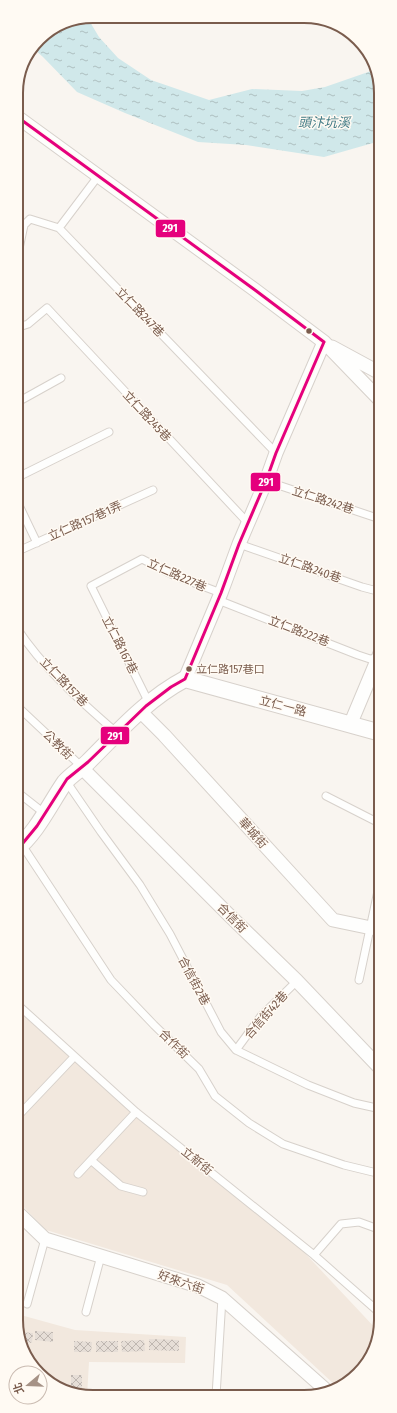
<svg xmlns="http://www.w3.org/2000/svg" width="397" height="1413" font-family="'Fira Sans Condensed','Noto Sans TC',sans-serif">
<defs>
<pattern id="water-ripples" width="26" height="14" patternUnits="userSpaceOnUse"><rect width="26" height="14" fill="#d0e8ea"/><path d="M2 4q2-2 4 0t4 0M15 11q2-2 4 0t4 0" fill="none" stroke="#aebfc0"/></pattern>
<pattern id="building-cross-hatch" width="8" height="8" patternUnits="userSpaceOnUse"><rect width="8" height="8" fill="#e6ded7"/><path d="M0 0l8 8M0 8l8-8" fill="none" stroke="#bfb7b1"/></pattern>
</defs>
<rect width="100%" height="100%" fill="#f9f5f0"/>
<!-- residential -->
<path fill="#f2e8de" d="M17 1005 302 1250 378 1331 362 1371 335 1385 227 1285 46 1230 17 1200Z
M17 1314 75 1330 186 1337 185 1363 89 1362 87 1396 78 1395 35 1371 17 1330Z"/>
<!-- water -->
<path fill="url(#water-ripples)" d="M87 17 99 37 118 58 151 80 209 100 252 89 302 91 325 87 374 70 380 83V141L324 157 246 145 198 142 125 113 77 92 43 57 34 49 39 38 64 22Z"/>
<!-- building -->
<path fill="url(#building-cross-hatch)" d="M35 1331 53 1332V1342L35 1340Z
M18 1332 33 1333 32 1343 22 1342Z
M149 1339 179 1340V1351L149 1350Z
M144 1340 145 1351 122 1352 121 1341Z
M74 1341 92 1342 91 1352H74Z
M96 1341H118V1352H96Z
M71 1375H82V1395H78L71 1391Z"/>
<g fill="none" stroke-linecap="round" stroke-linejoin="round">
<!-- service casing -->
<g stroke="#d7d1cb" stroke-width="9">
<path id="service" d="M59 228 99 175
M16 263 24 225 30 219 59 228 276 453
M16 328 28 324 47 308 248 523
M16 403 61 378
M16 478 109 432
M266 481 380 519
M16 499 37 543
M239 544 362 587 381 592
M16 552 153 490
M218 600 358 655 370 659 379 658
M16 627C43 668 80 701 117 733
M149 703 91 586 142 559 173 575 221 593
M16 705 82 767
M66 781 101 832 140 885 170 934 221 1032 236 1050 308 1085 354 1103 381 1109
M16 791 44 813
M326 796 381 824
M22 845 111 980 154 1025 199 1069 215 1096 249 1123 283 1144 344 1165 381 1174
M359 980 381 877
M17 1004 136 1112 314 1255 381 1314
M236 1050 261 1016 297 981
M17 1117 74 1057
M92 1161 121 1186 143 1192
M78 1174 136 1112
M314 1255 341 1224 359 1222 381 1230
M27 1304 45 1239
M86 1312 101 1256
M119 1396V1394
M216 1396 222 1298"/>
</g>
<!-- minor casing -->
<g stroke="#d7d1cb" stroke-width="15">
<path id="minor" d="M16 116 255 290 324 342 380 400
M332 347 380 373
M185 679 221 593 239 544 266 481 276 453 324 342
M140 711 164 735 333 920 381 930
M350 725 381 651
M82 768 230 916 297 981 381 1069
M17 1212 45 1239 198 1286 222 1298 326 1390"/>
</g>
<!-- tertiary casing -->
<g stroke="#d7d1cb" stroke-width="18">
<path id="tertiary" d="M16 849C36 834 51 802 65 782 71 775 81 769 88 762 118 732 147 699 185 679L381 733"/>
</g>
<!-- service -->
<use href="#service" stroke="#fefefd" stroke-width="7"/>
<!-- minor -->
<use href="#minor" stroke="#fefefd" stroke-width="13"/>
<!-- tertiary -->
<use href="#tertiary" stroke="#fefefd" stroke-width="16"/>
<!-- bus-1 casing -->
<g stroke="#fffaf3" stroke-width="6">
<path id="bus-1" d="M16 116 255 290 324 342
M16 849 23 843 37 826 67 779 88 762 146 706 171 687 185 679 221 593 239 544 266 481 276 453 324 342"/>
</g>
<!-- bus-1 -->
<use href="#bus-1" stroke="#e5007d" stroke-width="3"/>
</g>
<!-- markers -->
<g fill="#7a5c4d" stroke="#fffaf3" stroke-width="1.5">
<circle cx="309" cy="331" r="3.5"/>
<circle cx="189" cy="669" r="3.5"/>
</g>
<g text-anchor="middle" stroke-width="3" stroke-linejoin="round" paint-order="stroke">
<!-- bus labels -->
<g font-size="11" fill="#7a5c4d" stroke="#fffaf3" text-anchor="start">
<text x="196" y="673">立仁路157巷口</text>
</g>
<!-- street labels -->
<g font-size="12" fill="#7a5c4d" stroke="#fffaf3">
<text transform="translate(140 312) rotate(46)" y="4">立仁路247巷</text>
<text transform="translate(147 416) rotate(47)" y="4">立仁路245巷</text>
<text transform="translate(323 500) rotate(18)" y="4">立仁路242巷</text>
<text transform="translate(85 521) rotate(-24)" y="4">立仁路157巷1弄</text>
<text transform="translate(310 568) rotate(19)" y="4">立仁路240巷</text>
<text transform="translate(177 575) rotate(24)" y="4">立仁路227巷</text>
<text transform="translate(299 631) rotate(21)" y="4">立仁路222巷</text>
<text transform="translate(120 645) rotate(63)" y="4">立仁路167巷</text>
<text transform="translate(64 682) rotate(46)" y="4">立仁路157巷</text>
<text transform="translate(283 706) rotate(15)" y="4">立仁一路</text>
<text transform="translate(58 745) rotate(44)" y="4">公教街</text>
<text transform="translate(253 833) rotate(48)" y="4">華城街</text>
<text transform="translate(232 918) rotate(45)" y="4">合信街</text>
<text transform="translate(194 981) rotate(62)" y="4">合信街2巷</text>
<text transform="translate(266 1015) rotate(-49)" y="4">合信街42巷</text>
<text transform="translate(174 1044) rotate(44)" y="4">合作街</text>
<text transform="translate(197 1161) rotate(39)" y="4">立新街</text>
<text transform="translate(181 1282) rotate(19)" y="4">好來六街</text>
</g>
<!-- water labels -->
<g font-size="13" font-style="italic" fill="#437c86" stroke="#fffaf3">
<text x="324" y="127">頭汴坑溪</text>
</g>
</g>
<!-- crop -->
<path d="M0 0H397V1413H0ZM93 23H304A70 70 0 0 1 374 93V1320A70 70 0 0 1 304 1390H93A70 70 0 0 1 23 1320V93A70 70 0 0 1 93 23Z" fill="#fffaf3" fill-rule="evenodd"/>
<path fill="none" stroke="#7a5c4d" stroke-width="2" d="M93 23H304A70 70 0 0 1 374 93V1320A70 70 0 0 1 304 1390H93A70 70 0 0 1 23 1320V93A70 70 0 0 1 93 23Z"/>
<g stroke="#fffaf3" stroke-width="1.5">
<rect x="155" y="219" width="31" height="19" rx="4" fill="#e5007d"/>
<rect x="250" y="472" width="31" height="20" rx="4" fill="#e5007d"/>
<rect x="100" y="726" width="30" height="19" rx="4" fill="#e5007d"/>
</g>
<g font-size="11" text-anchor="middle" font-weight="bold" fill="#fff">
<text x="170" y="232">291</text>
<text x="266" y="486">291</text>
<text x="115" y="740">291</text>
</g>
<!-- north arrow -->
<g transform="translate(28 1385) rotate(251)"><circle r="19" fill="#fffaf3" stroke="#cabbb1"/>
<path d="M0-3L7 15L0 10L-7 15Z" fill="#a69286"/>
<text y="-6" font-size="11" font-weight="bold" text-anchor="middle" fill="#7a5c4d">北</text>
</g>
</svg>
